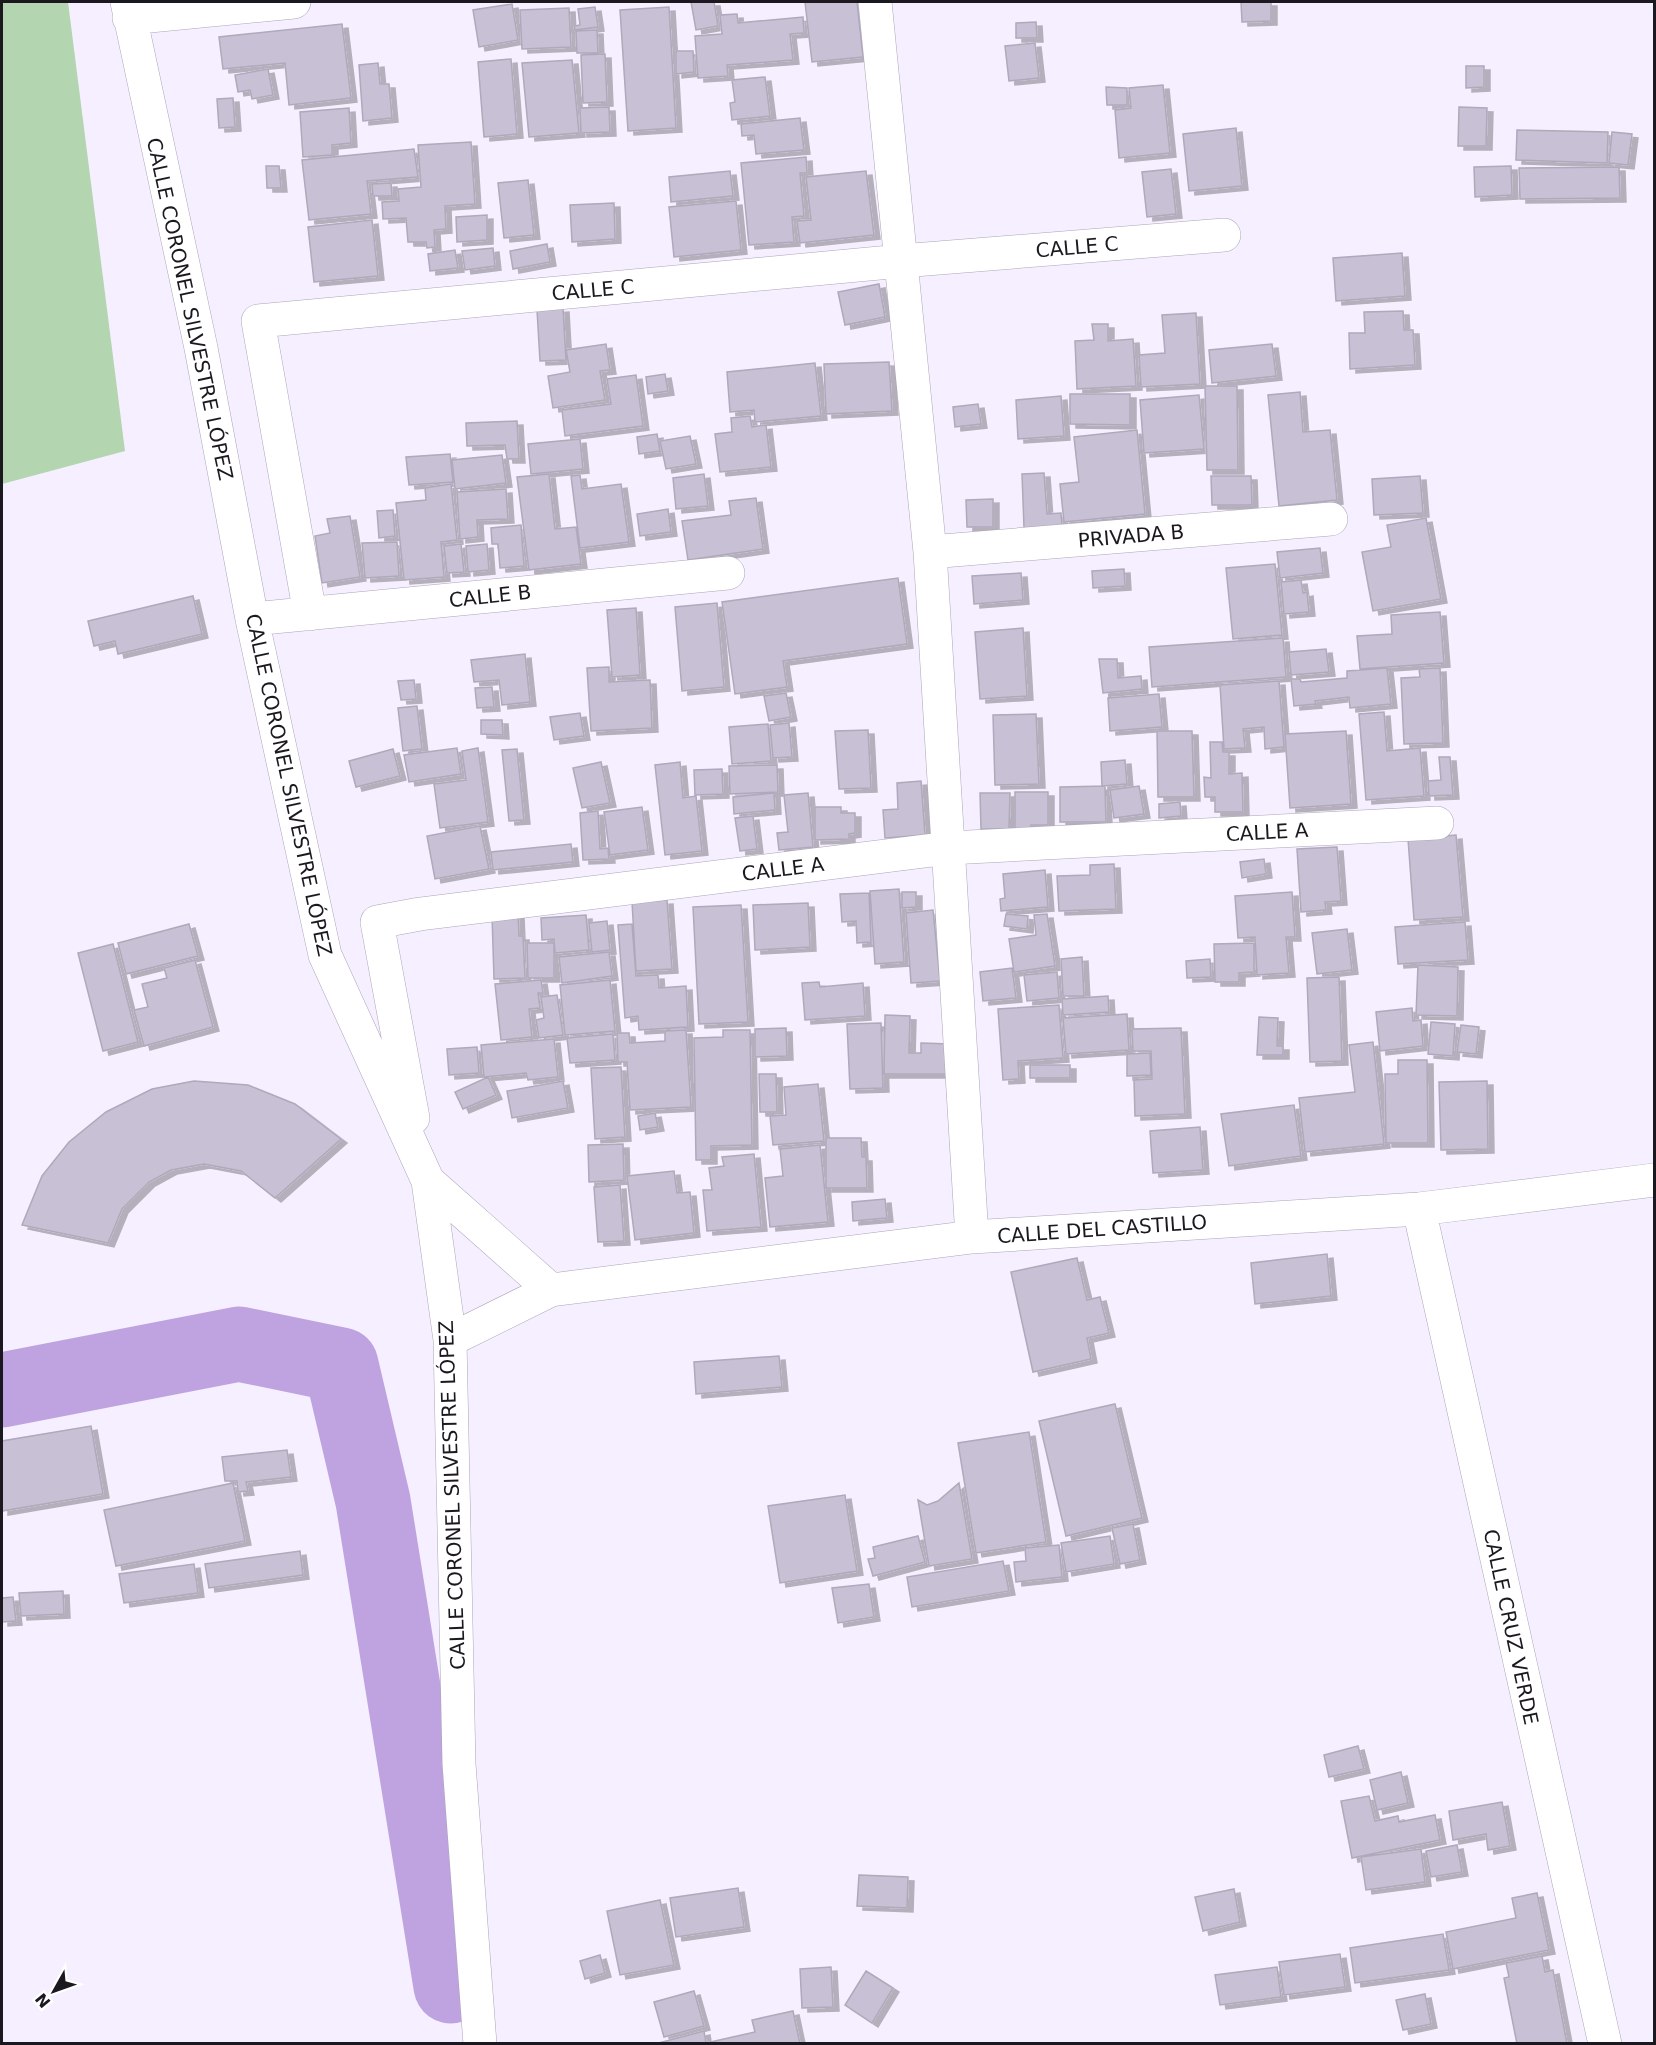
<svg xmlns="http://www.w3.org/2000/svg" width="1656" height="2045" font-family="'DejaVu Sans',sans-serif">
<defs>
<filter id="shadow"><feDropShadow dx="6" dy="4" stdDeviation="0" flood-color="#0004"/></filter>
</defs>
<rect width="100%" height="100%" fill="#f5efff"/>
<!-- green -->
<path fill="#b3d5af" d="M2 2H68L125 451 2 484Z"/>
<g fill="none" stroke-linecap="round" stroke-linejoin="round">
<!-- river -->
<path stroke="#bea3e0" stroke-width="75" d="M2 1390 239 1344 341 1365 373 1501 451 1986"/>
</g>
<!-- building -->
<path fill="#c8c0d4" stroke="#b0a8bb" stroke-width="1.5" filter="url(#shadow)" d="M691 2H714L718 26 696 30Z
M805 2H857L863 57 812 62Z
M1241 2H1271V21L1242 22Z
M512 4 518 40 479 47 473 10Z
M595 7 598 27 575 30 574 26 580 25 578 9Z
M669 7 676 128 628 131 620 10Z
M569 8 571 47 522 49 520 10Z
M737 14 738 23 803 17 804 33 790 34 793 60 727 65 728 76 698 78 695 36 722 34 720 15Z
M1036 22 1037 38H1016V23Z
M342 24 351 98 289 105 285 63 223 69 219 37Z
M597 30 598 53H577L576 31Z
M1035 43 1039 78 1009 81 1005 46Z
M676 51H693L694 72 676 74Z
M605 54 607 102 583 103 581 55Z
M511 59 517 134 484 137 478 62Z
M572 60 579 133 529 137 522 63Z
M378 63 380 84H389L392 118 363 121 359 65Z
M1466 66H1484V87L1466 88Z
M268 69 273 95 252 99 250 90 238 92 235 75Z
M765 77 770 116 732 120 730 103 735 102 732 80Z
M1163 85 1170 153 1119 158 1115 110 1131 108 1129 88Z
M1106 87 1127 88V105H1107Z
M233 98 235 127 219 128 217 99Z
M609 107 610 132 581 133 580 108Z
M1459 107 1487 108 1486 146H1458Z
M349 108 351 143 332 145V155L303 157 300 112Z
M800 118 804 150 756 154 754 135 742 136 741 124Z
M1236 128 1242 186 1189 191 1183 134Z
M1517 130 1608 132 1607 163 1516 160Z
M1612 132 1632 134 1628 165 1609 163Z
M471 142 475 204 445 206 446 229 434 230 435 247 427 248 426 242H408L406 218 383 219 382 202 399 201 398 189 421 187 418 145Z
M414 149 418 177 367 181 371 214 309 220 302 160Z
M806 157 807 173H800L804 216 792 217 794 242 749 245 741 163Z
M266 166H279L281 188H267Z
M1511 166 1512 195 1475 197 1474 167Z
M1619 167 1620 198 1520 199 1519 168Z
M1171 169 1176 214 1147 217 1142 172Z
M730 171 733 196 671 202 669 177Z
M866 171 874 235 800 243 797 221 811 220 806 177Z
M528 180 534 235 504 238 498 183Z
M391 183 392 196H373L372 184Z
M736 201 741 250 674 257 669 207Z
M614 203 615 239 572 242 570 205Z
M487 215V240L457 242 456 217Z
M372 220 378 276 314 282 308 227Z
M547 244 550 262 513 269 510 251Z
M493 248 495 266 465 270 462 251Z
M455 250 458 268 430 271 428 254Z
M1402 253 1405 296 1336 301 1333 258Z
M879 284 885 317 845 325 838 292Z
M563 308 566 360 540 361 537 310Z
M1403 311 1404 330H1413L1415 365 1350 369 1349 333H1365L1364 312Z
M1196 313 1200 384 1141 387 1139 355 1165 353 1162 315Z
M1092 324H1108V341L1133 339 1136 386 1077 389 1075 341 1094 340Z
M606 344 610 370 600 371 605 400 553 408 548 376 570 372 566 350Z
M1272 344 1276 376 1212 383 1209 350Z
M889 362 892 411 826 414 824 364Z
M815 363 821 416 755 422 754 410 730 412 727 372Z
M665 374 668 391 648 394 646 377Z
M636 375 643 426 565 436 562 410 611 404 607 379Z
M1205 386H1237L1238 470H1207Z
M1300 392 1303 432 1330 430 1337 500 1279 506 1268 395Z
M1070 394H1130V425L1070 424Z
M1199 395 1204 449 1144 453 1140 400Z
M1061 396 1064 436 1018 439 1016 400Z
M978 404 981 424 955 427 953 407Z
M750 416 752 427 766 425 771 467 720 472 715 434 732 432 731 418Z
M517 421 519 459H507L505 445 467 446 466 423Z
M1137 430 1145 514 1064 522 1060 484 1079 482 1074 437Z
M657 434 660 451 639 454 637 437Z
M690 436 696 464 666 469 660 441Z
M580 439 583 469 531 474 528 444Z
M450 454 453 482 409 485 406 457Z
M502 455 506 483 455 489 452 460Z
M1044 473 1047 514 1061 513 1062 526 1024 528 1022 474Z
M549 474 555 529 576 527 581 564 529 570 517 477Z
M704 474 708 506 676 509 673 478Z
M580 475 582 489 621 484 629 542 580 548 571 476Z
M1211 476H1251L1252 505H1212Z
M1420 476 1423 513 1374 515 1372 479Z
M451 484 457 540 441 542 444 577 404 580 396 503 426 500 425 488Z
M506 489 508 519 477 520 478 537 460 539 457 492Z
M756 498 763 549 688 560 682 521 731 515 729 501Z
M993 499V527H967L966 500Z
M668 509 671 532 640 536 637 514Z
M393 510 395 536 379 538 377 511Z
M350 516 360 577 322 583 315 536 330 533 327 519Z
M1426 518 1441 599 1373 611 1362 552 1391 547 1387 525Z
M521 525 524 566 500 568 498 544H492L491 528Z
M397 542 399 576 365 578 362 543Z
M461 544 464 572 447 573 444 546Z
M487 544 489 570 468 572 466 546Z
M1320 548 1323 573 1280 578 1277 552Z
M1275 564 1282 635 1233 639 1226 568Z
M1124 569 1125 586 1093 588 1092 571Z
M1021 573 1023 600 974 604 972 576Z
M898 578 907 644 783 661 787 687 735 694 722 602Z
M1301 580 1303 593 1307 592 1309 612 1284 614 1281 582Z
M193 596 202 634 118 654 115 641 94 646 88 621Z
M717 603 724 687 682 691 675 607Z
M636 608 640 675 612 677 607 610Z
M1440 612 1444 663 1360 669 1357 636 1392 634 1391 615Z
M1023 628 1027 696 980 699 975 632Z
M1283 638 1286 677 1152 687 1149 647Z
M1326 649 1329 672 1291 675 1289 652Z
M525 654 530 702 502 705 499 680 474 682 471 660Z
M1099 659H1117L1118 678 1141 676 1142 689 1103 693Z
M609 667V682L650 680 652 728 591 731 587 668Z
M1387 668 1391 704 1350 708 1349 697 1315 701 1316 704 1294 706 1291 679H1300L1301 682 1347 678V671Z
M1440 668 1443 743 1404 744 1401 678 1420 677 1419 669Z
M414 680 416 699 401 700 398 681Z
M1279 681 1284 747 1265 749 1264 727 1243 729 1245 748 1224 749 1220 685Z
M492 687 494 707 477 708 475 688Z
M786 693 791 717 769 721 764 696Z
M1159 694 1162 727 1110 731 1108 698Z
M417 706 422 749 403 751 398 708Z
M1384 712 1387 751 1420 748 1424 796 1366 800 1359 714Z
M580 713 584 736 554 740 550 717Z
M1036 714 1039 784 995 785 993 715Z
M481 720H502L503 735 481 734Z
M789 723 792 757 773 758 770 725Z
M768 724 771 761 732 764 729 727Z
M868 730 871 788 839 789 835 731Z
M1157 731H1192L1194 797H1158Z
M1346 731 1351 804 1290 808 1285 734Z
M1210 742H1222L1223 752H1229V774L1242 773 1243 812H1215V797H1205L1204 777 1211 778Z
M457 748 461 774 409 782 404 755Z
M478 748 488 822 440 828 434 784 466 780 462 751Z
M393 749 400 776 356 787 349 761Z
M517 749 524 820 509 821 502 750Z
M1439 757H1450L1453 795 1429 796 1428 781 1441 780Z
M1125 760 1127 784 1102 786 1101 762Z
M601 762 610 803 582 808 573 768Z
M680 762 683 798 696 796 702 851 665 855 655 765Z
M777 765 778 792 730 794 729 766Z
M722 769 723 794 695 795 694 770Z
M921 781 925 835 885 838 883 810 898 809 897 783Z
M1105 786 1106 822H1060V787Z
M1139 786 1144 814 1114 818 1110 790Z
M1015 792H1048V825H1031V831H1015Z
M774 793 775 810 734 814 733 797Z
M808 793 813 847 779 850 777 833 788 832 784 795Z
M980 793H1010L1009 829H981Z
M1180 802 1181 816 1159 818V804Z
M642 807 648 850 610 855 604 812Z
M815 807H841V813H855V833L849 834V839L815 840Z
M598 811 600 849 608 848 609 859 583 860 580 813Z
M753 816 757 849 740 851 735 818Z
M480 826 489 869 435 879 427 836Z
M1456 835 1463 917 1414 920 1408 839Z
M571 844 573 862 493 870 491 852Z
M1337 847 1341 901 1325 902 1326 910 1301 912 1297 849Z
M1264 859 1266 874 1242 878 1240 862Z
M1114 864 1116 909 1059 911 1057 876 1090 875V865Z
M1045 870 1048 907 1001 911 1000 899 1005 898 1003 874Z
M899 889 904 962 875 964 870 891Z
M902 892H916V907L902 908Z
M1292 892 1295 937H1286L1289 973 1257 975 1255 937 1238 938 1235 896Z
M869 893 871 942 857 943 856 921 842 922 840 894Z
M667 900 672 969 636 971 632 902Z
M808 903 810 947 755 950 753 905Z
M741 905 748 1022 699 1024 693 907Z
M933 910 940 981 911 983 906 913Z
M518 913 519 936H523L525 978 494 979 492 915Z
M1006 914 1028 916 1027 929 1004 926Z
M1047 914 1055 966 1014 972 1009 939 1036 935 1034 915Z
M586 915 589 950 555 953 554 939 542 940 541 918Z
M607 921 610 950 592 952 589 923Z
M1465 922 1468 960 1398 964 1395 927Z
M189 924 198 956 126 974 118 943Z
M632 924 636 976 658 975 659 988 686 986 688 1027 639 1030 638 1016 625 1018 618 925Z
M1347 929 1352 970 1317 974 1312 933Z
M527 943H554V978H528Z
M1254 943V972L1239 973V982H1215L1214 944Z
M113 944 138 1042 103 1051 78 953Z
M609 952 612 976 562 983 559 957Z
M1082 957 1084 996H1063L1061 959Z
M1210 959 1211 977 1187 978 1186 961Z
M195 960 213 1027 144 1046 134 1010 148 1007 142 984 167 978 164 968Z
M1418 965 1458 967 1457 1016 1416 1015Z
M1012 968 1016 998 983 1001 980 972Z
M1057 972 1059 998 1027 1001 1024 975Z
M1339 977 1342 1061 1310 1062 1307 978Z
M541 980 543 993H538L540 1008 529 1009 532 1037 501 1040 495 984Z
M610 980 615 1031 565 1035 560 985Z
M819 982 820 987 863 983 865 1016 805 1020 802 983Z
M557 995 563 1035 539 1038 536 1020 544 1018 541 997Z
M1108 996 1109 1012 1063 1015 1062 999Z
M1059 1005 1063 1058 1018 1061 1019 1079 1003 1080 998 1009Z
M1412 1008 1413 1021 1421 1020 1423 1046 1380 1051 1376 1012Z
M1127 1014 1129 1050 1066 1054 1063 1018Z
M885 1015 910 1016 909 1053H921V1043L950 1044V1074H884Z
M1259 1017 1278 1018 1277 1046H1283V1055H1257Z
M1431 1022 1455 1024 1453 1056 1428 1054Z
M881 1023 883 1088 850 1089 847 1024Z
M1461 1025 1479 1027 1476 1054 1457 1052Z
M786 1028 787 1056 755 1057V1029Z
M1181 1028 1185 1114 1135 1116 1134 1080 1152 1079 1151 1051H1133L1132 1029Z
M686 1030 691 1107 630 1110 627 1062H618L617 1033H629L630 1043 665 1041V1031Z
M723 1030H750L752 1145 711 1146V1160H696L694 1038 723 1037Z
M613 1034 615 1060 570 1063 567 1038Z
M554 1039 558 1077 528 1080 526 1073 484 1077 481 1045Z
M1373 1042 1384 1144 1305 1152 1299 1098 1355 1092 1349 1045Z
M477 1047 479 1073 449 1075 447 1049Z
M1150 1053 1151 1075 1127 1076V1054Z
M1398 1060H1427L1428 1143H1386L1385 1074H1398Z
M1030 1065H1070V1078H1030Z
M621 1067 625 1137 595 1139 591 1068Z
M759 1074H776L777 1112H760Z
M488 1077 496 1095 463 1109 455 1092Z
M194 1081 248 1085 295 1104 341 1139 275 1198 241 1171 204 1164 171 1170 149 1182 122 1209 108 1243 22 1225 42 1176 69 1142 106 1112 152 1089Z
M563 1081 568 1108 512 1118 507 1091Z
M1487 1081 1488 1149 1441 1150 1439 1082Z
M818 1084 824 1141 773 1145 770 1116 786 1115 784 1087Z
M1294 1105 1301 1156 1229 1166 1221 1114Z
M655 1113 658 1127 640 1130 638 1116Z
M1200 1127 1203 1170 1153 1173 1150 1131Z
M826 1138H861L862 1157H866L867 1188H826Z
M623 1144 624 1180 589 1182 588 1145Z
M820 1145 828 1222 770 1227 765 1178 783 1176 780 1149Z
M754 1154 761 1227 707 1231 703 1190H712L709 1168 724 1166 722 1157Z
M674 1171 677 1193 690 1192 694 1233 635 1240 627 1176Z
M620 1185 624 1241 598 1242 594 1187Z
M885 1199 887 1218 853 1221 852 1202Z
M1327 1254 1331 1296 1255 1304 1251 1263Z
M1077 1258 1087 1300 1100 1297 1109 1333 1087 1338 1091 1359 1033 1372 1011 1272Z
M779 1356 782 1387 696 1394 694 1362Z
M1115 1404 1142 1518 1066 1536 1039 1421Z
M91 1426 103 1494 2 1511V1441Z
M1029 1432 1046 1542 976 1553 958 1443Z
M287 1450 291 1477 246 1482 248 1491 238 1492 237 1481H225L222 1457Z
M233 1483 245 1541 116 1566 104 1510Z
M959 1483 972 1559 929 1566 918 1500 927 1505 938 1501Z
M845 1495 857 1571 780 1583 768 1506Z
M1133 1524 1140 1560 1120 1564 1112 1528Z
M918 1536 925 1562 873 1576 868 1559 875 1558 873 1547Z
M1110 1536 1114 1564 1066 1572 1061 1543Z
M1059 1545 1062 1577 1016 1582 1014 1562 1026 1561 1025 1548Z
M300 1551 303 1575 209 1588 205 1564Z
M1003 1561 1009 1591 912 1607 907 1577Z
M194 1564 198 1593 124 1603 119 1574Z
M869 1584 874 1617 838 1623 832 1588Z
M63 1591 64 1614 21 1616 19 1593Z
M13 1597 16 1621 2 1622V1598Z
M1358 1746 1364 1769 1329 1777 1324 1755Z
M1401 1772 1408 1803 1377 1810 1370 1780Z
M1369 1796 1375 1821 1398 1816 1399 1822 1435 1815 1440 1840 1352 1858 1341 1801Z
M1502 1802 1510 1846 1488 1850 1486 1834 1453 1840 1449 1811Z
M1457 1845 1462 1872 1431 1877 1426 1851Z
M1421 1849 1425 1882 1366 1890 1361 1857Z
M859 1875 908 1877 907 1908 857 1906Z
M738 1888 744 1927 676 1937 670 1898Z
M1234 1889 1240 1922 1203 1931 1195 1897Z
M1537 1893 1549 1950 1453 1969 1446 1932 1516 1918 1512 1898Z
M660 1900 674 1965 620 1975 607 1911Z
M1443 1934 1449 1970 1355 1983 1350 1948Z
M1340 1954 1345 1987 1284 1995 1279 1962Z
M600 1955 605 1973 585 1979 580 1961Z
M1542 1956 1545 1972 1553 1970 1567 2044H1517L1504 1978 1509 1977 1506 1963Z
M831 1967 833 2007 802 2008 800 1969Z
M1277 1967 1281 1997 1220 2005 1215 1975Z
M866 1971 893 1988 872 2023 845 2005Z
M694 1991 704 2026 664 2037 654 2002Z
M1425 1994 1431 2024 1403 2030 1396 2000Z
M793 2011 800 2044H655L704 2031 706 2043 755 2032 752 2020Z"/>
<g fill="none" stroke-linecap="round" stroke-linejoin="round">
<!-- minor casing -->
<g stroke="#ada5b8" stroke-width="34">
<path id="minor" d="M127 2 201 348 252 619 325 955 428 1181 450 1340 459 1764 480 2044
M875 2 930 552 972 1237
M129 18 294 2
M930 552 1331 519
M310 614 258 321 901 261 1224 235
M252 619 728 573
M413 1118 377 922 420 914 949 848 1437 823
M428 1181 551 1290
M1419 1209 1605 2044
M450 1340 551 1290 972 1237 1419 1209 1654 1180"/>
</g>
<!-- minor -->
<use href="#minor" stroke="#fff" stroke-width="33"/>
</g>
<g text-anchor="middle" stroke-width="4.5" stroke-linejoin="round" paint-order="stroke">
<!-- street labels -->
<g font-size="20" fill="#1b181f" stroke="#fff">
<text transform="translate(1077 247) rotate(-5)" y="7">CALLE C</text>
<text transform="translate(593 290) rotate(-5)" y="7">CALLE C</text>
<text transform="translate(190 309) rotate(78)" y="7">CALLE CORONEL SILVESTRE LÓPEZ</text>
<text transform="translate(1131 536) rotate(-5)" y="7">PRIVADA B</text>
<text transform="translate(490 596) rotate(-6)" y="7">CALLE B</text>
<text transform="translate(289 785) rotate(78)" y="7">CALLE CORONEL SILVESTRE LÓPEZ</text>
<text transform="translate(1267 832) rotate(-3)" y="7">CALLE A</text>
<text transform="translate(783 869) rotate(-7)" y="7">CALLE A</text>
<text transform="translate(1102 1229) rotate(-4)" y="7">CALLE DEL CASTILLO</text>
<text transform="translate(452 1495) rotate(-92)" y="7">CALLE CORONEL SILVESTRE LÓPEZ</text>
<text transform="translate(1511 1627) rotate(78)" y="7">CALLE CRUZ VERDE</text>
</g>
</g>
<!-- border -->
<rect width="1656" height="2045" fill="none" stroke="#1b181f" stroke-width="6"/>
<!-- north arrow -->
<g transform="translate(54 1991) rotate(230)" stroke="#ffffff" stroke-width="4.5" paint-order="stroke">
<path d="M0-4.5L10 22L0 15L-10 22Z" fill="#1b181f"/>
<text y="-9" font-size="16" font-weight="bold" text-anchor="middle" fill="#1b181f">N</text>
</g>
</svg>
